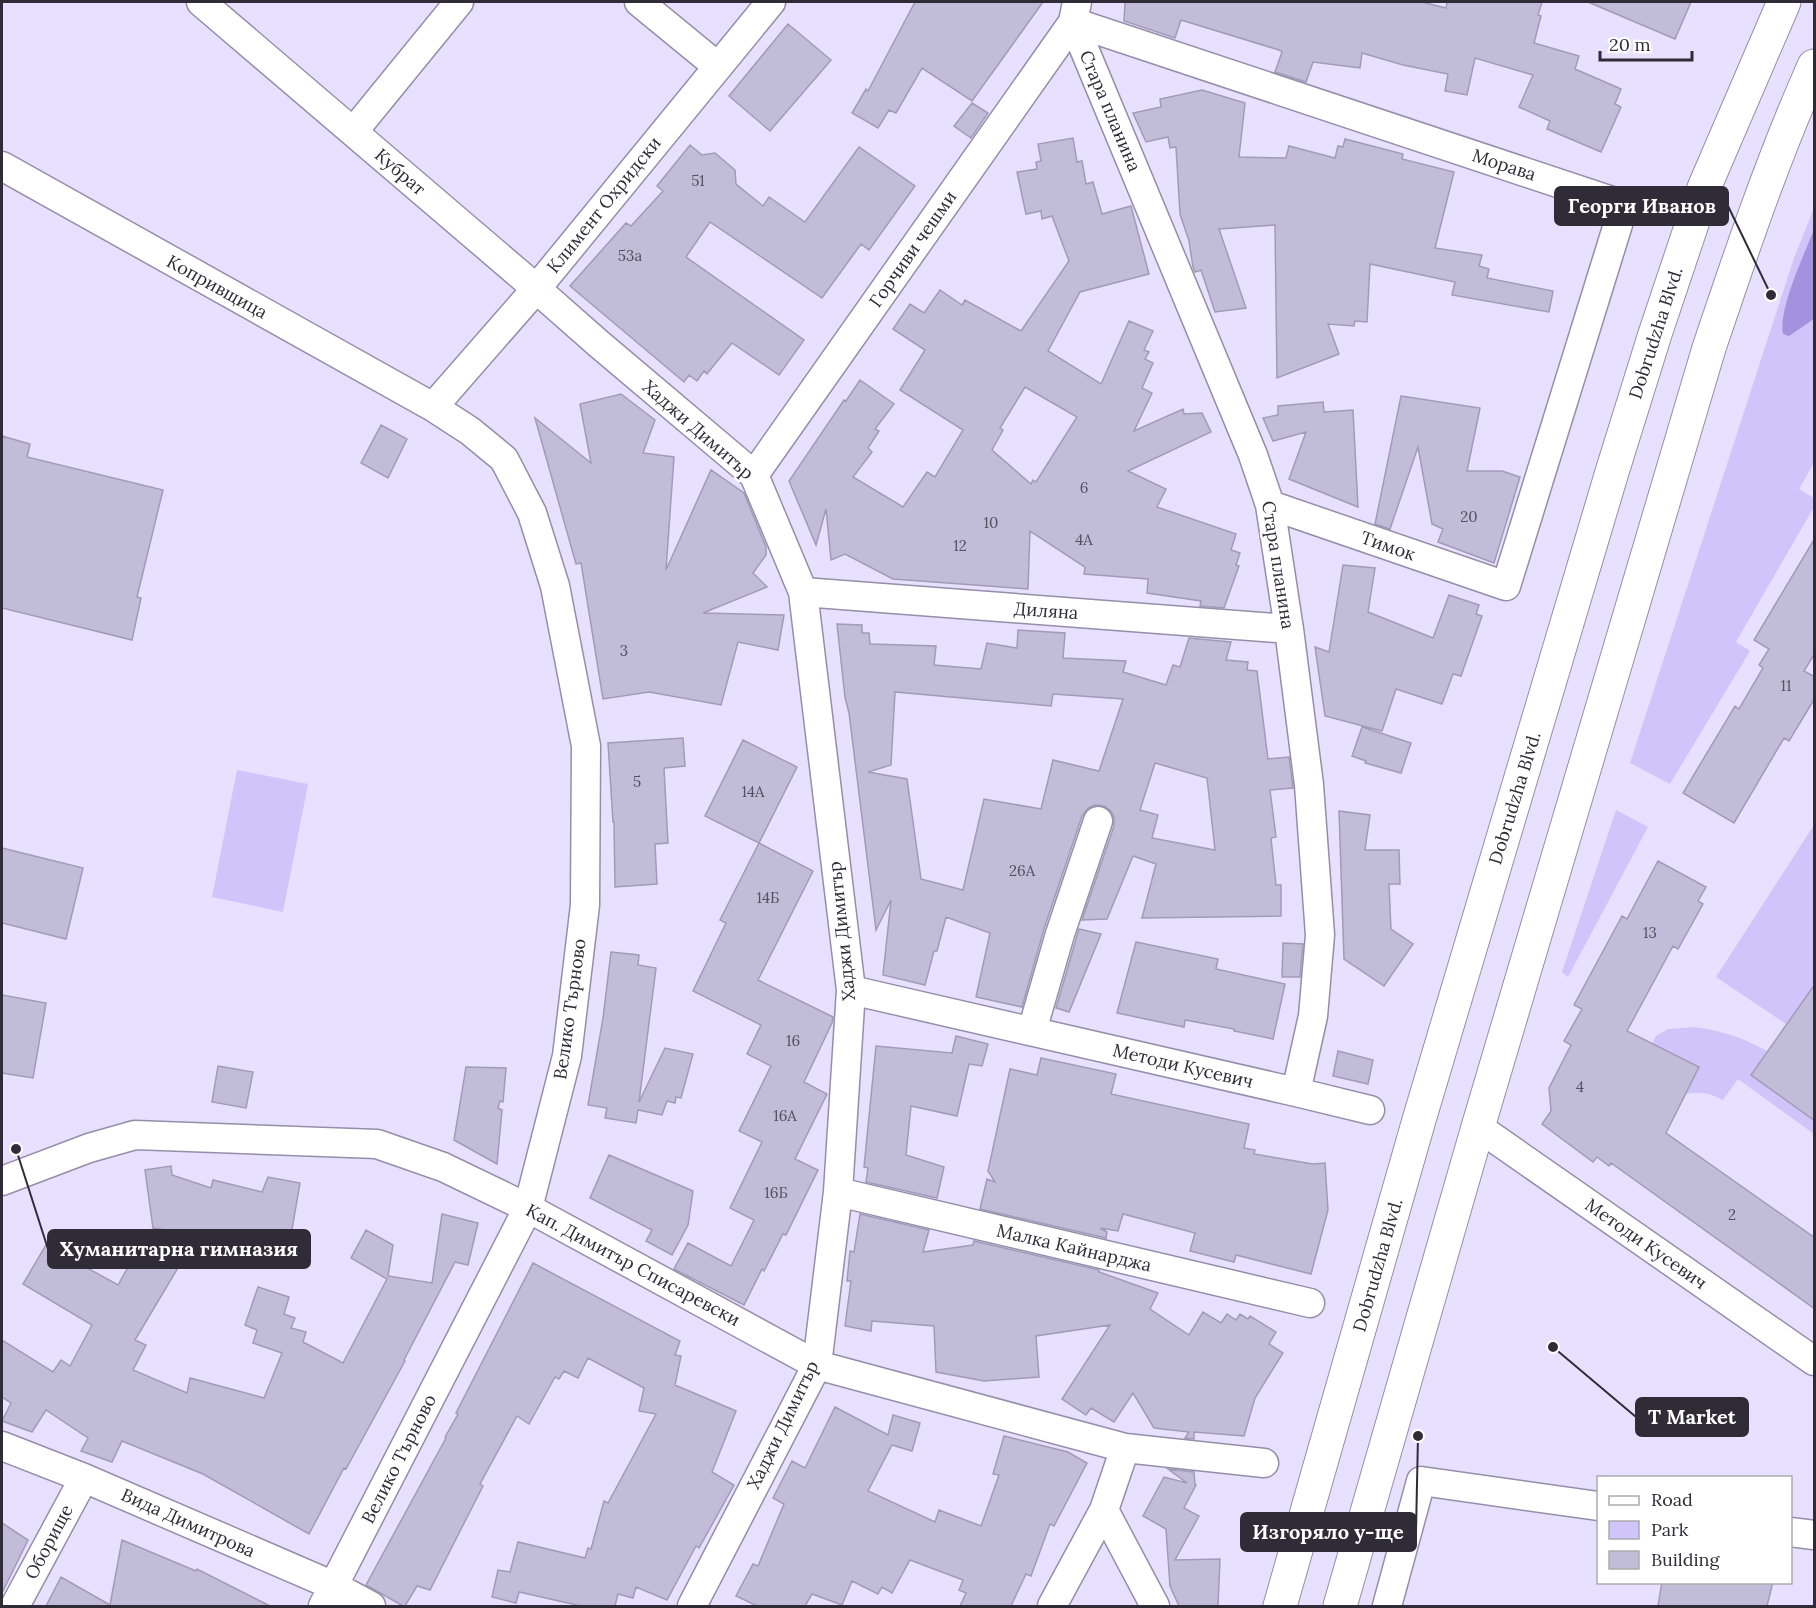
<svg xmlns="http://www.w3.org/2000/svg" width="1816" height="1608" font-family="Lora,serif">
<rect width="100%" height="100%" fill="#e7e1ff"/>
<!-- green -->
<path fill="#d0c4fb" d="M1814 208V229L1802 258 1785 308 1809 322 1814 319V463L1799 489 1814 498V507L1736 642 1750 651 1670 784 1630 763 1794 258Z
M237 770 308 784 283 912 212 897Z
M1616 810 1648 827 1568 977 1562 972Z
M1814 825V1010L1802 1002 1786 1024 1716 977Z
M1694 1027C1723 1031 1741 1037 1767 1051L1751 1075 1814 1121V1134L1738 1079 1723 1100C1711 1093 1699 1091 1686 1094L1699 1067 1660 1048 1634 1077 1656 1036 1668 1029Z"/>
<!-- forest -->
<path fill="#a592df" d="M1814 229V319L1789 336 1783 334C1778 309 1805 253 1814 229Z"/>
<!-- building -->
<path fill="#c1bcd8" stroke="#a09bb6" stroke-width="1.5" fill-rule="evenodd" d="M915 2H1043L972 101 922 68 896 113 889 110 878 128 852 113 866 89 868 91Z
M1125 2H1422L1446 8 1447 2H1542L1538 15 1541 16 1534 43 1579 56 1575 69 1621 89 1615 104 1621 107 1601 152 1547 129 1550 121 1519 107 1533 75 1475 58 1467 95 1445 91 1448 74 1403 65 1362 53 1360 68 1313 62 1306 82 1275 72 1282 52 1279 50 1181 20 1175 38 1124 21Z
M1588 2H1691L1675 39Z
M788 24 831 60 770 131 729 96Z
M1202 90 1245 103 1239 157 1286 158 1289 146 1335 158 1338 146 1343 147 1345 139 1403 154 1402 159 1454 172 1435 248 1482 255 1479 266 1489 269 1487 278 1553 291 1549 312 1452 295 1455 282 1370 264 1367 322 1355 321 1354 326 1328 324 1339 354 1277 378 1275 225 1219 229 1246 308 1215 312 1201 270 1195 272 1193 267 1189 241 1180 214 1176 147 1170 148 1168 137 1146 142 1133 113 1161 107 1160 99Z
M972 103 988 113 971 138 954 126Z
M1073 138 1077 162 1082 161 1086 184 1093 182 1102 214 1131 206 1149 274 1080 292 1048 351 1101 384 1129 321 1153 331 1144 350 1149 352 1145 359 1153 363 1142 388 1152 393 1134 431 1183 409 1184 414 1202 413 1211 432 1128 471 1166 489 1157 507 1236 534 1231 550 1240 553 1236 565 1239 566 1224 608 1200 606 1201 601 1147 593 1148 579 1084 574 1085 567 1030 531 1028 589 893 579 845 554 831 560 826 509 816 545 789 481 844 400 846 401 860 380 894 404 875 429 879 431 868 448 872 452 853 477 903 507 927 472 935 477 963 430 900 390 925 350 893 329 910 304 924 313 940 290 962 305 965 300 1021 331 1069 261 1052 216 1042 219 1041 211 1026 214 1017 172 1037 169 1036 162 1041 161 1038 144ZM1025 387 1077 417 1036 482 1033 480 1031 484 992 450 1003 430 1000 428Z
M690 145 702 155 715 153 735 170 736 184 763 206 769 197 805 222 859 147 915 186 869 250 861 244 822 298 710 222 686 257 804 340 779 375 732 343 707 374 704 371 697 381 689 375 684 382 570 286 626 223 631 226 663 191 657 186Z
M621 394 655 420 643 453 674 457 666 570 711 470 744 493 766 547V555L753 573 767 587 703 613 784 615 778 650 738 642 721 705 649 692 603 699 581 563 576 564 535 418 591 463 580 404Z
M1401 396 1480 408 1467 471H1502L1520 477 1494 563 1438 542 1443 529 1432 524 1418 447 1390 529 1375 524Z
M1323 402 1324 412 1353 410 1358 507 1289 479 1306 432 1273 441 1263 418 1278 415V406Z
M381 425 407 439 388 478 361 463Z
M2 436 30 444 27 457 163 490 137 597 141 598 132 640 2 608Z
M1815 538V653L1804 671 1815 677V698L1789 741 1784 738 1734 823 1683 793 1735 706 1739 709 1763 668 1759 665 1769 649 1754 640Z
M1343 565 1375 568 1368 612 1433 638 1449 595 1479 605 1476 614 1482 616 1461 676 1453 674 1442 704 1396 689 1382 731 1325 716 1315 647 1329 652Z
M837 624 862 625V633H869L870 644 936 646 934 665 981 669 987 643 1017 648 1018 630 1065 633 1063 658 1126 661 1123 672 1166 685 1173 665 1180 667 1189 638 1231 642 1226 660 1248 662 1247 670 1257 671 1268 759 1289 757 1293 788 1270 790 1276 837 1271 838 1276 885H1281V916L1142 918 1156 864 1133 856 1107 919 1082 920 1114 826V817L1111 811 1104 806 1095 805 1088 808 1082 816 1044 929 1022 1007 976 997 990 933 946 917 937 951H934L925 985 883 975 891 900 876 930 849 713 845 697ZM895 692 1051 706 1053 694 1123 699 1099 771 1053 760 1041 809 984 799 963 890 921 879 907 779 868 772 891 765ZM1155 763 1207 778 1215 850 1152 838 1158 815 1140 810Z
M1362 727 1411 743 1401 773 1365 763 1366 761 1352 756Z
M683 738 685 766 664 768 668 843 655 844 657 884 615 887 614 822H613L608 743Z
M743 740 797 767 759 843 705 816Z
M1339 811 1370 815 1365 850H1399L1400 884H1389L1391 929 1413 944 1384 986 1344 959Z
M759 843 813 871 758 980 833 1017 832 1023 804 1082 827 1094 795 1159 818 1170 786 1235 783 1234 764 1271 762 1269 744 1305 674 1269 688 1243 731 1266 754 1220 730 1208 762 1142 739 1131 771 1066 747 1054 761 1025 693 991 726 923 720 920Z
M2 848 83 868 66 939 2 923Z
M1658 861 1706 887 1698 901 1703 904 1678 949 1673 946 1627 1031 1699 1067 1666 1133 1815 1238V1309L1611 1163 1609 1166 1597 1157 1593 1162 1542 1124 1551 1111 1549 1088 1571 1045 1564 1041 1582 1009 1574 1005 1622 916 1627 919Z
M1079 929 1101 934 1069 1012 1056 1008Z
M1136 942 1218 959 1216 969 1285 984 1273 1039 1234 1031V1029L1185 1020 1184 1027 1117 1013Z
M1283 943 1303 944 1300 977H1282Z
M611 952 639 955 638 965 656 968 639 1102 665 1048 693 1054 681 1098 676 1097 675 1103 667 1101 662 1115 638 1110 636 1123 605 1118 607 1108 588 1105 603 1018Z
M1815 984V1121L1751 1075Z
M2 995 46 1003 33 1078 2 1073Z
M956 1036 988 1044 982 1066 969 1064 957 1116 911 1106 906 1155 944 1167 937 1198 866 1182 868 1168 864 1167 876 1046 952 1053Z
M1338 1051 1373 1060 1368 1084 1333 1076Z
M1041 1058 1116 1074 1111 1094 1249 1124 1244 1148 1255 1150 1254 1154 1313 1164 1325 1163 1328 1210 1311 1274 1236 1255 1234 1262 1190 1251 1195 1233 1123 1214 1118 1231 1100 1228 1107 1232 1106 1238 980 1209 987 1179 995 1182 988 1171 1010 1069 1037 1075Z
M218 1066 253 1072 246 1108 212 1102Z
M466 1067 506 1068 503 1102 500 1101 498 1108 502 1110 497 1164 454 1140Z
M609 1155 693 1191 688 1225 672 1255 646 1241 652 1230 590 1198Z
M171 1166 172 1175 211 1188 213 1180 262 1192 268 1177 300 1183 290 1241 285 1240 283 1250 153 1228 145 1170Z
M442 1214 478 1223 468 1265 455 1262 404 1360 405 1361 346 1469 344 1468 309 1534 203 1474 122 1441 112 1462 81 1451 88 1438 46 1410 32 1432 2 1421 11 1403 2 1397V1340L53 1372 61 1360 70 1366 92 1325 23 1284 46 1245 118 1285 140 1246 182 1261 135 1340 146 1345 133 1370 187 1393 190 1378 264 1398 282 1353 253 1343 257 1330 245 1325 258 1287 289 1297 284 1314 295 1318 291 1328 306 1332 303 1342 343 1363 387 1279 351 1258 366 1230 393 1245 388 1276 432 1283Z
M860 1214 929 1230 923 1252 973 1245 974 1241 1099 1270V1272L1158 1293 1150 1309 1189 1335 1203 1312 1221 1323 1227 1314 1236 1320 1240 1314 1248 1319 1250 1316 1276 1332 1269 1344 1283 1353 1255 1398 1244 1436 1194 1432V1439L1185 1438 1189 1432 1154 1428 1133 1393 1114 1422 1091 1408 1086 1415 1062 1399 1110 1325 1036 1336 1039 1377 984 1381 936 1372 934 1326 872 1321 871 1331 845 1326 851 1281H847L850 1251 854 1252Z
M533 1263 680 1341 675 1355 681 1356 675 1385 736 1411 712 1472 734 1485 699 1548 696 1546 667 1600 636 1587 633 1598 618 1594 615 1606H581L519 1592 516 1603 492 1597 498 1570 510 1572 518 1542 585 1558 588 1548 591 1549 604 1501 608 1503 656 1414 639 1411 644 1388 588 1358 578 1378 564 1371 559 1379 555 1377 529 1424 517 1416 480 1484 483 1486 430 1590 417 1586 405 1606H403L366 1585 446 1438 445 1437 458 1414 456 1413Z
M835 1407 888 1435 893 1415 920 1423 912 1451 892 1445 868 1491 935 1522 939 1510 981 1526 999 1475 993 1474 1004 1436 1068 1452 1087 1463 1054 1526 1050 1524 1031 1576 1026 1574 1011 1606H960L966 1593 959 1590 963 1580 910 1560 892 1593 882 1587 878 1594 852 1581 842 1605 812 1594 805 1606H757L736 1596 753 1564 758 1566 784 1504 773 1498 792 1461 805 1468Z
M1168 1469 1194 1472 1195 1485H1196L1184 1508 1199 1516 1175 1560 1220 1559 1218 1606H1179L1170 1586 1166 1529 1143 1516 1164 1477 1187 1483Z
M2 1523 28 1540 2 1593Z
M122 1540 196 1571 197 1569 270 1606H46L61 1577 110 1605Z
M1662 1582H1773L1767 1606H1658Z"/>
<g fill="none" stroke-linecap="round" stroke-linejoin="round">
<!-- minor casing -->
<g stroke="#948ea9" stroke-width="31">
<path id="minor" d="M201 2 524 278 599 344 754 475 803 592 851 990 838 1192 817 1365 692 1606
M639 2 717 66
M1077 2 1073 22 1253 455 1270 505 1289 629 1309 785 1320 935 1313 1016 1296 1092
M353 132 459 2
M2 166 433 407 470 431 504 459 532 513 555 586 586 746 585 905 567 1056 528 1208 323 1606
M433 407 536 289 771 2
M754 475 1073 22 1624 205 1506 586 1270 505
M803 592 1289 629
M851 990 1296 1092 1370 1110
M1032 1031 1060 934 1098 821
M1478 1127 1814 1361
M2 1181 89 1148 135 1135 377 1144 443 1167 528 1208 817 1365 1125 1448 1264 1463
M838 1192 1310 1303
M2 1446 84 1478 334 1586 371 1606
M1104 1510 1155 1606
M1790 1532 1814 1535
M15 1606 84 1478
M1052 1606 1104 1510 1125 1448
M1387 1606 1421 1481 1598 1506"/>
</g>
<!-- secondary casing -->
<g stroke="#948ea9" stroke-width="35">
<path id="secondary" d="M1280 1606 1419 1120 1612 472 1655 334 1704 188 1784 2
M1340 1606 1478 1127 1709 348C1741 253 1773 158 1814 66"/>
</g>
<!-- minor -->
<use href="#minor" stroke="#fff" stroke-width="28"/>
<!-- secondary -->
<use href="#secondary" stroke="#fff" stroke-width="33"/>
</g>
<g text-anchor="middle" stroke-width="5" stroke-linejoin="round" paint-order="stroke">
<!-- number labels -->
<g font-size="15" fill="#54505f">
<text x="698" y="186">51</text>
<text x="630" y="261">53a</text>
<text x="1084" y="493">6</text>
<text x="1469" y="522">20</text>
<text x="991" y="528">10</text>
<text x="1084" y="545">4А</text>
<text x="960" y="551">12</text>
<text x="624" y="656">3</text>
<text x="1786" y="691">11</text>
<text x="637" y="787">5</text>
<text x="753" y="797">14А</text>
<text x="1022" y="876">26А</text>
<text x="768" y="903">14Б</text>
<text x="1650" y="938">13</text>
<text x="793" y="1046">16</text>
<text x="1580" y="1092">4</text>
<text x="785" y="1121">16А</text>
<text x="776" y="1198">16Б</text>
<text x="1732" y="1220">2</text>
</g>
<!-- street labels -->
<g font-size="18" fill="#2f2c37" stroke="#fff">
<text transform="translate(1110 111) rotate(67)" y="6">Стара планина</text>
<text transform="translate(1504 165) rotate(18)" y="6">Морава</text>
<text transform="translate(400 172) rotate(41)" y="6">Кубрат</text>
<text transform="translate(604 205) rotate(-51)" y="6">Климент Охридски</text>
<text transform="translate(913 249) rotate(-55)" y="6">Горчиви чешми</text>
<text transform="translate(217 287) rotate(29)" y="6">Копривщица</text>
<text transform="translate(1656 333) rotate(-72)" y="6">Dobrudzha Blvd.</text>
<text transform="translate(698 430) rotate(41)" y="6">Хаджи Димитър</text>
<text transform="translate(1388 546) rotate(19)" y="6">Тимок</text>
<text transform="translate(1278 565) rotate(81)" y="6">Стара планина</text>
<text transform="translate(1046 611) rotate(4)" y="6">Диляна</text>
<text transform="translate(1515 798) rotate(-73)" y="6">Dobrudzha Blvd.</text>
<text transform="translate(842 931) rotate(-96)" y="6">Хаджи Димитър</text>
<text transform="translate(570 1009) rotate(-82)" y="6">Велико Търново</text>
<text transform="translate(1183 1066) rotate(13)" y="6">Методи Кусевич</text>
<text transform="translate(1646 1244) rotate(35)" y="6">Методи Кусевич</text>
<text transform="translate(1074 1248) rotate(13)" y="6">Малка Кайнарджа</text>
<text transform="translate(633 1265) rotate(28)" y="6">Кап. Димитър Списаревски</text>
<text transform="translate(1378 1265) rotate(-74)" y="6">Dobrudzha Blvd.</text>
<text transform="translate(783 1425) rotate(-64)" y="6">Хаджи Димитър</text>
<text transform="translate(399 1459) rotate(-63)" y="6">Велико Търново</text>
<text transform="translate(188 1523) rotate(24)" y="6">Вида Димитрова</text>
<text transform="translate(49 1542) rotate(-62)" y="6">Оборище</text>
</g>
</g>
<!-- callouts -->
<path fill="none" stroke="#2f2c37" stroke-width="2" d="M1771 295L1728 206M16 1149L48 1249M1553 1347L1636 1417M1418 1436L1416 1532"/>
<g fill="#2f2c37" stroke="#fff" stroke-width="2">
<circle cx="1771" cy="295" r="6"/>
<circle cx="16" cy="1149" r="6"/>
<circle cx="1553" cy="1347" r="6"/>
<circle cx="1418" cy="1436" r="6"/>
</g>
<g fill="#2f2c37" stroke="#2f2c37" stroke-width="2">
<rect x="1555" y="187" width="173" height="38" rx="6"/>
<rect x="48" y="1230" width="262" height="38" rx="6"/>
<rect x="1636" y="1398" width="112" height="38" rx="6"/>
<rect x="1241" y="1513" width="175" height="38" rx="6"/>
</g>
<g font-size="20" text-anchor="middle" font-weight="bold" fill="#fff">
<text x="1642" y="213">Георги Иванов</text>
<text x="179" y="1256">Хуманитарна гимназия</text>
<text x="1692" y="1424">T Market</text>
<text x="1328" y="1539">Изгоряло у-ще</text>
</g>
<!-- border -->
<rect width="1816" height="1608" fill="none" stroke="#2f2c37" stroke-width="6"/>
<!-- legend -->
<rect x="1597" y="1476" width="195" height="108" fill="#ffffff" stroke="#acabaf" stroke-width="1.5"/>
<rect x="1609" y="1496" width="30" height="9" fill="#ffffff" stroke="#acabaf" stroke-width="1.5"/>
<text x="1651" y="1506" font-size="18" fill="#2f2c37">Road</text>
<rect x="1609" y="1521" width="30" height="18" fill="#d0c4fb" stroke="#acabaf" stroke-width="1.5"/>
<text x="1651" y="1536" font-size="18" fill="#2f2c37">Park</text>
<rect x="1609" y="1551" width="30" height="18" fill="#c1bcd8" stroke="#acabaf" stroke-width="1.5"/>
<text x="1651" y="1566" font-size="18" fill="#2f2c37">Building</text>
<!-- scale -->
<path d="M1600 51v9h92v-9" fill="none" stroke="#2f2c37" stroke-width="3"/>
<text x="1609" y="51" font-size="18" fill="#2f2c37" stroke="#ffffff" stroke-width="4.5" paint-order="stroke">20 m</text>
</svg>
